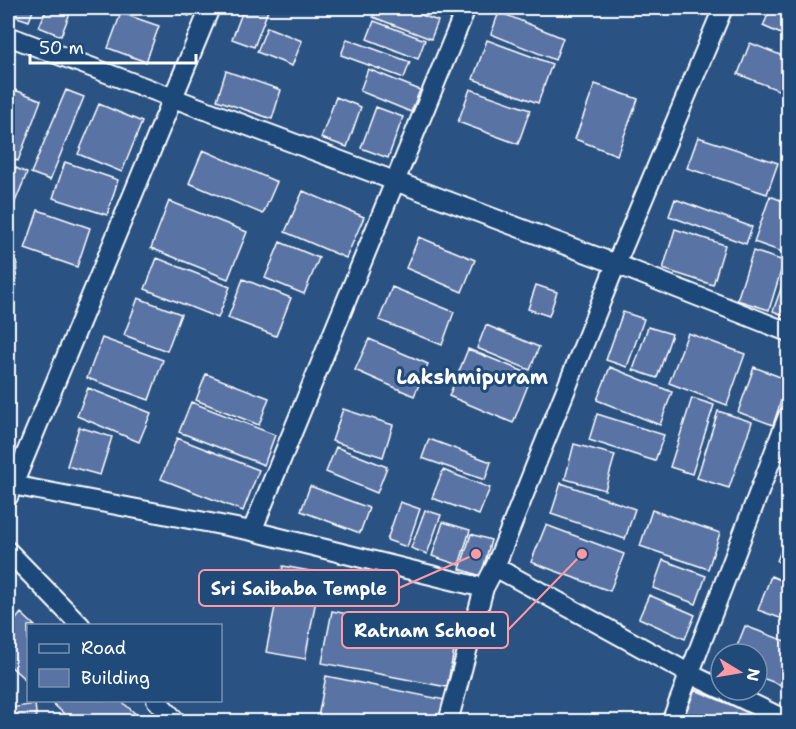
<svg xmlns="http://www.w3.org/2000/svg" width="796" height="729" font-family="'Shantell Sans',sans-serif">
<rect width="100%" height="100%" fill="#2a5282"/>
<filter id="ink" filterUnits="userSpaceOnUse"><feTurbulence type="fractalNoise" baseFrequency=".0167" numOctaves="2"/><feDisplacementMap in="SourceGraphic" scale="12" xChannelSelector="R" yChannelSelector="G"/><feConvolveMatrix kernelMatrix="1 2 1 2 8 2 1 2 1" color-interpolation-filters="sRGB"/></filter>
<g filter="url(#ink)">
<!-- building -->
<path fill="#5873a4" stroke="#fff" stroke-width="1.5" d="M8 8H34L29 21 8 14Z
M47 8H72L61 36 39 27Z
M165 8H192L189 16Z
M244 8H269L254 47 232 39Z
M376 8H403L438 21 431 39 373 17Z
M771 8H788V37L763 26Z
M499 12 563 38 555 60 491 34Z
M121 13 159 26 146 62 108 48Z
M374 21 425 40 418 59 367 39Z
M267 27 302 41 292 66 257 52Z
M347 39 410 62 404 78 341 55Z
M487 40 552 64 538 103 473 79Z
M750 43 788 58V94L738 74Z
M368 69 420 90 411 112 360 91Z
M226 71 281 90 272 119 217 100Z
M595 84 638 99 617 155 575 139Z
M470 89 530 110 518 144 458 122Z
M15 90 41 100 18 161 8 157V110Z
M66 90 84 97 50 180 31 173Z
M336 97 361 107 347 147 321 138Z
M99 104 142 122 122 172 78 154Z
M376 107 403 117 388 158 361 148Z
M698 137 778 163 767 194 687 168Z
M203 150 277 182 263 214 189 183Z
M65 162 118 180 107 215 53 198Z
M8 164 27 173 8 219Z
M303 191 364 217 346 258 285 232Z
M770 196 788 203V254L754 242Z
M675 199 752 227 746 244 669 216Z
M169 201 247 232 228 279 151 248Z
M38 210 90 228 77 267 25 249Z
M675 229 725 245 713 285 663 269Z
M419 237 475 260 462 292 406 268Z
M280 242 319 258 304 294 265 278Z
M753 251 784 261 769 310 737 300Z
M157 258 230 287 218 318 145 289Z
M8 262H17L15 300 8 299Z
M788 269V317L773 311Z
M243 279 291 298 276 336 228 318Z
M536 285 557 292 549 316 528 309Z
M392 287 454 312 442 345 379 320Z
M138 298 181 314 167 351 124 335Z
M623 312 644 319 627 367 606 360Z
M486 325 539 347 530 370 477 348Z
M648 327 672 334 657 378 633 370Z
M688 333 745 354 727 405 669 383Z
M102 338 163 360 149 400 87 378Z
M369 339 428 364 414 396 355 370Z
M468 349 532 375 513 423 449 396Z
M610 367 672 392 660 425 597 400Z
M754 367 788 380 773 425 738 412Z
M206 374 269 398 259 425 196 400Z
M88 388 151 413 139 442 77 416Z
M692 398 714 405 692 474 670 467Z
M191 402 275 435 264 465 179 432Z
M343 409 393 425 383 457 332 441Z
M718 411 752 422 729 488 697 478Z
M597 414 664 435 655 461 589 440Z
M79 427 112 437 100 475 67 466Z
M177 438 259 470 243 511 161 479Z
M429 439 491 462 485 480 422 458Z
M574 444 615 455 605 490 565 479Z
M336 447 387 467 377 493 326 472Z
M443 470 490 488 479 515 432 498Z
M561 483 635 509 625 539 551 514Z
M310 486 369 508 360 533 301 511Z
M400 502 420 509 407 547 387 540Z
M425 510 441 515 427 554 411 548Z
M652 510 720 533 708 569 640 546Z
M443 522 470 530 459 565 432 556Z
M546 525 624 554 610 591 531 562Z
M788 531V566L777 561Z
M471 534 491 540 481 576 460 569Z
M663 560 706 576 696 604 653 588Z
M283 566 321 573 305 659 266 652Z
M771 576 788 583V621L758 610Z
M649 595 695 615 685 639 639 618Z
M332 611 457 635 447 687 322 663Z
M21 613 35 626H28V682L8 664V629Z
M745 626 788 642V666L781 685 757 676V654H734Z
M326 676 445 700 441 722H317Z
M695 690 755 715 752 722H682Z
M49 700H120L137 715 132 722H73Z
M35 704 37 722H12L10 708Z"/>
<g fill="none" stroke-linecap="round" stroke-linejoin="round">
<!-- minor casing -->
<g stroke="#fff" stroke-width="22">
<path id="minor" d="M8 36 616 264 788 332
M12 485 252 531 484 588
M8 497 210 8
M252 531 466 8
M8 551 81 626
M495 567 690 674 721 689
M724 690 788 721
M156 700 177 722
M448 722 484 588 495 567 616 264 723 8
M671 722 788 416"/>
</g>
<!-- minor -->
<use href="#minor" stroke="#1f4a7a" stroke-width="18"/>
</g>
</g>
<g text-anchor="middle" stroke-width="6" stroke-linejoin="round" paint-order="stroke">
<!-- quarter labels -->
<g font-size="20" font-weight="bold" fill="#fff" stroke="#1f4a7a">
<text x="472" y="384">Lakshmipuram</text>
</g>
</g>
<!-- callouts -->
<path fill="none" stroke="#ff9aa2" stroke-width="2" d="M476 554L399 588M582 554L508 630"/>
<g fill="#ff9aa2" stroke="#1f4a7a" stroke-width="2">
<circle cx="476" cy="554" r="6"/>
<circle cx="582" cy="554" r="6"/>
</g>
<g fill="#1f4a7a" stroke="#ff9aa2" stroke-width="2">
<rect x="199" y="570" width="200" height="36" rx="6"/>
<rect x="342" y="612" width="166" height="36" rx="6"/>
</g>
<g font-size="18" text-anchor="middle" font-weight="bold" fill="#fff">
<text x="299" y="595">Sri Saibaba Temple</text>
<text x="425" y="637">Ratnam School</text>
</g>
<!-- margin -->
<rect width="796" height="729" fill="none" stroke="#1f4a7a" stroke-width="30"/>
<rect x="15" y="15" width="766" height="699" fill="none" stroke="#fff" stroke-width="2" filter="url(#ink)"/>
<!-- legend -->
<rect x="27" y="624" width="195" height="78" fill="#1f4a7a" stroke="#7992af" stroke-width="1.5"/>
<rect x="39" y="644" width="30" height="9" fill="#1f4a7a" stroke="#7992af" stroke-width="1.5"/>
<text x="81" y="654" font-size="18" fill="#ffffff">Road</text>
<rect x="39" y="669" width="30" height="18" fill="#5873a4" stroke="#7992af" stroke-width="1.5"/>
<text x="81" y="684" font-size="18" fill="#ffffff">Building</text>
<!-- north arrow -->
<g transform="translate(739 672) rotate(101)"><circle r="28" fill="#1f4a7a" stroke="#7992af" stroke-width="1.5"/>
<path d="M0-4.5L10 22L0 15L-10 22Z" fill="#ff9aa2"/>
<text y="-9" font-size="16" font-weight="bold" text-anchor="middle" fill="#ffffff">N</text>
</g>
<!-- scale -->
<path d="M30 54v9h166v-9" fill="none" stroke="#ffffff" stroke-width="3"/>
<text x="39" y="54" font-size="18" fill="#ffffff" stroke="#1f4a7a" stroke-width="4.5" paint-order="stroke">50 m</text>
</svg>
